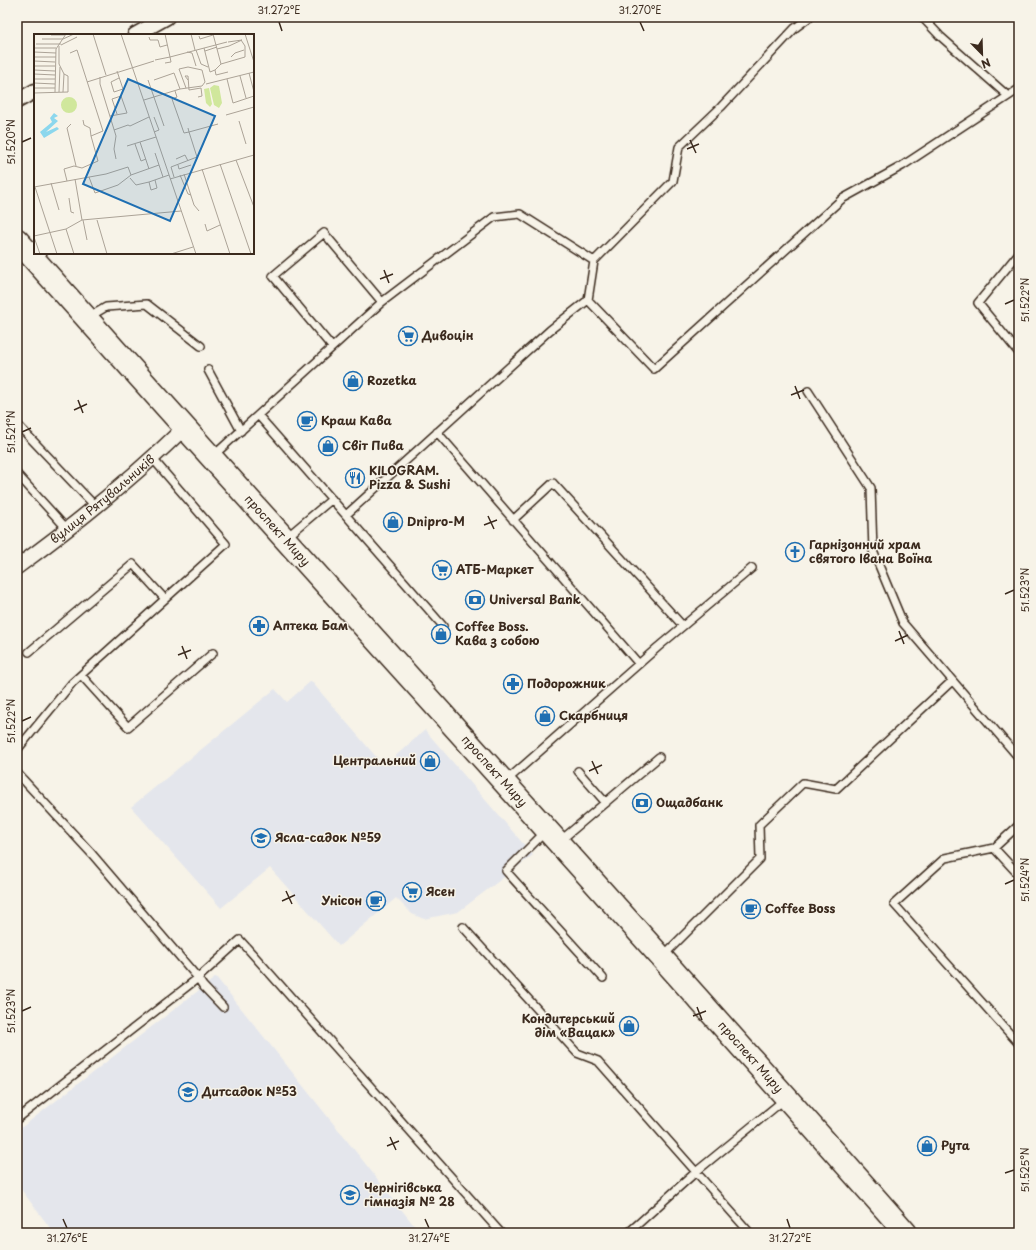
<svg xmlns="http://www.w3.org/2000/svg" width="1036" height="1250" font-family="'Playpen Sans',sans-serif">
<rect width="100%" height="100%" fill="#f7f3e8"/>
<filter id="ink" filterUnits="userSpaceOnUse"><feTurbulence type="fractalNoise" baseFrequency=".025" numOctaves="2"/><feDisplacementMap in="SourceGraphic" scale="8" xChannelSelector="R" yChannelSelector="G"/><feConvolveMatrix kernelMatrix="1 2 1 2 8 2 1 2 1" color-interpolation-filters="sRGB"/></filter>
<g filter="url(#ink)">
<!-- built -->
<path fill="#e4e6ec" d="M311 681 384 766 425 730 533 855 458 912 424 919 412 914 396 898 339 946 270 868 221 908 131 807 275 689 287 702Z
M216 977 360 1157 420 1233H54L17 1184V1131Z"/>
<g fill="none" stroke-linecap="round" stroke-linejoin="round">
<!-- service casing -->
<g stroke="#3b2a1e" stroke-width="10">
<path id="service" d="M922 17 940 36 1008 96
M1019 253 978 303 1019 353
M588 300 594 261 673 181 679 147 721 107 795 28 810 17
M382 302 494 217 520 214 594 261
M89 317 106 307 147 304 201 346
M208 370 241 431
M808 391 871 488 873 551 903 623 1019 758
M258 415 443 626
M17 424 96 507
M437 432 639 664
M213 456 382 302 324 233 273 276 332 347
M17 474 68 530
M346 515 550 330 588 300 654 369 842 199 902 166 1019 89
M513 520 553 483 683 626
M287 537 332 499
M29 652 133 564 164 598
M81 675 128 727 213 653
M17 750 72 683 226 544 153 459
M578 771 606 803
M17 773 92 854 198 978 240 940 501 1233
M506 781 658 647 752 568
M1019 825 994 848 945 858 894 904 1019 1044
M545 832 506 871 603 978
M560 841 659 757
M994 848 1019 875
M463 927 577 1053 598 1061 750 1233
M663 956 760 859 759 825 803 783 836 789 952 681
M17 1119 198 978 203 986 223 1007
M628 1233 697 1171 785 1099"/>
</g>
<!-- minor casing -->
<g stroke="#3b2a1e" stroke-width="17">
<g id="minor">
<path d="M135 35 167 17"/>
<path d="M17 101 35 91"/>
<path id="s1" d="M17 567C76 524 132 479 184 428"/>
</g>
</g>
<!-- primary casing -->
<g stroke="#3b2a1e" stroke-width="25">
<g id="primary">
<path id="s2" d="M17 240C312 572 613 899 906 1233"/>
</g>
</g>
<!-- service -->
<use href="#service" stroke="#f7f3e8" stroke-width="7"/>
<!-- minor -->
<use href="#minor" stroke="#f7f3e8" stroke-width="14"/>
<!-- primary -->
<use href="#primary" stroke="#f7f3e8" stroke-width="22"/>
</g>
</g>
<!-- ticks -->
<path fill="none" stroke="#3b2a1e" stroke-width="1.5" d="M279 22 282 31M640 22 644 31M690 140 696 153M22 142 31 138M687 149 699 144M384 270 389 283M380 279 393 274M1005 304 1014 300M795 386 800 399M791 395 804 390M78 400 83 413M74 410 87 404M22 432 31 428M488 516 494 529M484 525 497 520M1005 594 1014 590M899 631 904 644M895 641 908 635M182 646 187 659M178 655 191 650M22 721 31 717M592 761 598 774M589 771 602 765M1005 884 1014 880M286 891 292 904M282 901 295 895M697 1007 702 1020M22 1011 31 1007M693 1016 706 1011M390 1137 396 1150M387 1146 399 1141M1005 1173 1014 1170M63 1219 67 1228M425 1219 429 1228M787 1219 790 1228"/>
<!-- icons -->
<defs>
<g id="supermarket-ring" transform="scale(1)"><circle r="9.5" fill="#f7f3e8" stroke="#1f6fb2" stroke-width="1.5"/><path d="M-6-5.5h2.5l.6 2H6L4.5 2H-2.5L-4.4-4H-6ZM-1.5 3.2a1.3 1.3 0 1 0 .1 0ZM3 3.2a1.3 1.3 0 1 0 .1 0Z" fill="#1f6fb2"/></g>
<g id="shop-ring" transform="scale(1)"><circle r="9.5" fill="#f7f3e8" stroke="#1f6fb2" stroke-width="1.5"/><path d="M-5-2.5h2.3a2.7 3.5 0 0 1 5.4 0H5L5.5 6h-11ZM-1.5-2.5h3a1.5 2.3 0 0 0-3 0Z" fill="#1f6fb2"/></g>
<g id="cafe-ring" transform="scale(1)"><circle r="9.5" fill="#f7f3e8" stroke="#1f6fb2" stroke-width="1.5"/><path d="M-5.5-4.5H6V0H3Q3 3.5 0 3.5H-2.5Q-5.5 3.5-5.5 0ZM3-3.2v2h1.7v-2ZM-6 4.5H4V6H-6Z" fill="#1f6fb2"/></g>
<g id="restaurant-ring" transform="scale(1)"><circle r="9.5" fill="#f7f3e8" stroke="#1f6fb2" stroke-width="1.5"/><path d="M-5-6h1v4h1v-4h1v4h1v-4h1v5L-1.5 .5V6h-2V.5L-5-1ZM5-6V6H3V1.5H1.5Q1.5-4 5-6Z" fill="#1f6fb2"/></g>
<g id="church-ring" transform="scale(1)"><circle r="9.5" fill="#f7f3e8" stroke="#1f6fb2" stroke-width="1.5"/><path d="M-1.2-6h2.4v3.5h3.3v2.4h-3.3V6h-2.4V-.1h-3.3v-2.4h3.3Z" fill="#1f6fb2"/></g>
<g id="bank-ring" transform="scale(1)"><circle r="9.5" fill="#f7f3e8" stroke="#1f6fb2" stroke-width="1.5"/><path d="M-6-4H6V4H-6ZM0-2.3a2.3 2.3 0 1 0 0 4.6a2.3 2.3 0 1 0 0-4.6Z" fill="#1f6fb2"/></g>
<g id="pharmacy-ring" transform="scale(1)"><circle r="9.5" fill="#f7f3e8" stroke="#1f6fb2" stroke-width="1.5"/><path d="M-2-6h4v4h4v4h-4v4h-4v-4h-4v-4h4Z" fill="#1f6fb2"/></g>
<g id="school-ring" transform="scale(1)"><circle r="9.5" fill="#f7f3e8" stroke="#1f6fb2" stroke-width="1.5"/><path d="M0-5L7-2L0 1L-7-2ZM-4 1L0 2.5L4 1V4Q0 6-4 4Z" fill="#1f6fb2"/></g>
</defs>
<g fill-rule="evenodd">
<use href="#supermarket-ring" x="408" y="336"/>
<use href="#shop-ring" x="353" y="381"/>
<use href="#cafe-ring" x="307" y="421"/>
<use href="#shop-ring" x="328" y="446"/>
<use href="#restaurant-ring" x="355" y="478"/>
<use href="#shop-ring" x="393" y="522"/>
<use href="#church-ring" x="795" y="552"/>
<use href="#supermarket-ring" x="442" y="570"/>
<use href="#bank-ring" x="475" y="600"/>
<use href="#pharmacy-ring" x="259" y="626"/>
<use href="#shop-ring" x="441" y="634"/>
<use href="#pharmacy-ring" x="513" y="684"/>
<use href="#shop-ring" x="545" y="716"/>
<use href="#shop-ring" x="430" y="761"/>
<use href="#bank-ring" x="642" y="803"/>
<use href="#school-ring" x="261" y="838"/>
<use href="#supermarket-ring" x="412" y="892"/>
<use href="#cafe-ring" x="376" y="901"/>
<use href="#cafe-ring" x="751" y="909"/>
<use href="#shop-ring" x="629" y="1026"/>
<use href="#school-ring" x="188" y="1092"/>
<use href="#shop-ring" x="927" y="1146"/>
<use href="#school-ring" x="350" y="1195"/>
</g>
<g text-anchor="middle" stroke-width="3" stroke-linejoin="round" paint-order="stroke">
<!-- poi labels -->
<g font-size="12" font-weight="bold" fill="#3b2a1e" stroke="#f7f3e8" text-anchor="start">
<text x="422" y="340">Дивоцін</text>
<text x="367" y="385">Rozetka</text>
<text x="321" y="425">Краш Кава</text>
<text x="342" y="450">Світ Пива</text>
<text x="369" y="475">KILOGRAM.<tspan x="369" dy="14">Pizza &amp; Sushi</tspan></text>
<text x="407" y="526">Dnipro-M</text>
<text x="809" y="549">Гарнізонний храм<tspan x="809" dy="14">святого Івана Воїна</tspan></text>
<text x="456" y="574">АТБ-Маркет</text>
<text x="489" y="604">Universal Bank</text>
<text x="273" y="630">Аптека Бам</text>
<text x="455" y="631">Coffee Boss.<tspan x="455" dy="14">Кава з собою</tspan></text>
<text x="527" y="688">Подорожник</text>
<text x="559" y="720">Скарбниця</text>
<text x="416" y="765" text-anchor="end">Центральний</text>
<text x="656" y="807">Ощадбанк</text>
<text x="275" y="842">Ясла-садок №59</text>
<text x="426" y="896">Ясен</text>
<text x="362" y="905" text-anchor="end">Унісон</text>
<text x="765" y="913">Coffee Boss</text>
<text x="615" y="1023" text-anchor="end">Кондитерський<tspan x="615" dy="14">дім «Вацак»</tspan></text>
<text x="202" y="1096">Дитсадок №53</text>
<text x="941" y="1150">Рута</text>
<text x="364" y="1192">Чернігівська<tspan x="364" dy="14">гімназія № 28</tspan></text>
</g>
<!-- street labels -->
<g font-size="12" fill="#3b2a1e" stroke="#f7f3e8">
<text dy="4" stroke="none"><textPath href="#s1" startOffset="109">вулиця Рятувальників</textPath></text>
<text dy="4" stroke="none"><textPath href="#s2" startOffset="390">проспект Миру</textPath></text>
<text dy="4" stroke="none"><textPath href="#s2" startOffset="714">проспект Миру</textPath></text>
<text dy="4" stroke="none"><textPath href="#s2" startOffset="1098">проспект Миру</textPath></text>
</g>
</g>
<!-- overview -->
<g transform="translate(34 34)">
<rect width="220" height="220" fill="#f7f3e8"/>
<path d="M180 51 185 52 188 69 185 74 180 71 176 54ZM175 54 178 70 176 73 172 69 170 55ZM27 71a8 8 0 1 1 16 0a8 8 0 1 1-16 0Z" fill="#d0e79c"/>
<path d="M20 79 24 82 20 84 24 87 12 98 23 93 25 95 10 104 6 98 18 88 16 84Z" fill="#8cd7ed"/>
<path fill="none" stroke="#aca397" stroke-width="1" d="M59 0 72 41M87 0 162 220M157 0 161 16M179 0 187 30 181 36M211 0 220 28M17 1H31M165 2 166 5 179 1M115 3 116 6H124L126 13 133 11M8 5H29L40 0M194 8 208 6 195 12M2 10H27M27 11 43 3M0 14H22M170 14 176 38 181 36 182 41 194 38M183 15 195 12M162 16 167 30 174 33M171 17 183 13M0 18 22 19M153 18 158 19 162 32M0 23H22M197 23 201 19 210 16M121 26 136 23 131 0M0 27 21 28M131 29 137 28 136 23 193 8M187 30 211 23V12L207 6M0 32H21M0 36 21 37M83 37 89 55 80 58 77 48 85 44M215 39 220 58M0 40 21 41M206 42 212 64M66 43V50L82 102 80 115 82 125M0 45H21M193 45 199 69 220 62M114 46 130 92M120 46 140 39 146 55M154 46 151 42H154L155 56 167 54 168 62 164 63M53 48 120 27M0 49 21 50M172 50 220 38M0 54H21M21 58 22 15 32 0M25 58 26 33M29 58 30 40M0 59 34 58V42L30 40 25 30V12M110 66 146 55 168 52 171 48 168 36 154 33 145 35 152 54M192 81 220 73M76 82 93 79 87 62 78 65 83 80M49 86 50 91 56 94 57 102M205 87 212 110M37 90 33 94 42 132M154 94 155 98 184 90M80 96 94 91 96 92 115 83M120 98 125 96 120 83M106 108 115 135M101 110 107 127 112 125M93 112 122 103M121 119 129 143M142 125 151 121 154 127M202 126 220 173M186 130 217 220M144 131 145 135 157 131M168 135 196 220M150 140 160 171 165 177M146 141 154 160 157 161M55 143 61 159 84 151 97 141M140 143 137 133 163 123 155 98 150 99 138 65 143 63 141 57M96 144 102 151 115 148M41 145 48 186M136 145 220 121M121 146 123 154 117 156 115 148 135 141M33 147 30 135 40 132 48 134 64 127 57 102 69 97 43 16 36 19M17 149 25 176M0 153 72 140 94 133 97 141 125 131M1 153 23 220M35 164 37 178 40 179M49 186 53 206M63 186 73 220M171 190 173 197 186 191M32 195 40 220M0 202 32 195 48 186 147 177M0 203 6 220M137 220 159 213"/>
<path fill="#1f6fb2" fill-opacity="0.15" stroke="#1f6fb2" stroke-width="2" d="M94 45 181 82 136 187 49 150Z"/>
<rect width="220" height="220" fill="none" stroke="#3b2a1e" stroke-width="2"/>
</g>
<!-- margin -->
<rect width="1036" height="1250" fill="none" stroke="#f7f3e8" stroke-width="44"/>
<!-- north arrow -->
<g transform="translate(982 54) rotate(157)" stroke="#f7f3e8" stroke-width="3" paint-order="stroke">
<path d="M0-3L7 15L0 10L-7 15Z" fill="#3b2a1e"/>
<text y="-6" font-size="11" font-weight="bold" text-anchor="middle" fill="#3b2a1e">N</text>
</g>
<rect x="22" y="22" width="992" height="1206" fill="none" stroke="#3b2a1e" stroke-width="1.5"/>
<g font-size="10" text-anchor="middle" fill="#3b2a1e">
<text x="279" y="14">31.272°E</text>
<text x="640" y="14">31.270°E</text>
<text transform="translate(11 142) rotate(-90)" y="4">51.520°N</text>
<text transform="translate(1025 300) rotate(-90)" y="4">51.522°N</text>
<text transform="translate(11 432) rotate(-90)" y="4">51.521°N</text>
<text transform="translate(1025 590) rotate(-90)" y="4">51.523°N</text>
<text transform="translate(11 721) rotate(-90)" y="4">51.522°N</text>
<text transform="translate(1025 880) rotate(-90)" y="4">51.524°N</text>
<text transform="translate(11 1011) rotate(-90)" y="4">51.523°N</text>
<text transform="translate(1025 1170) rotate(-90)" y="4">51.525°N</text>
<text x="67" y="1242">31.276°E</text>
<text x="429" y="1242">31.274°E</text>
<text x="790" y="1242">31.272°E</text>
</g>
</svg>
